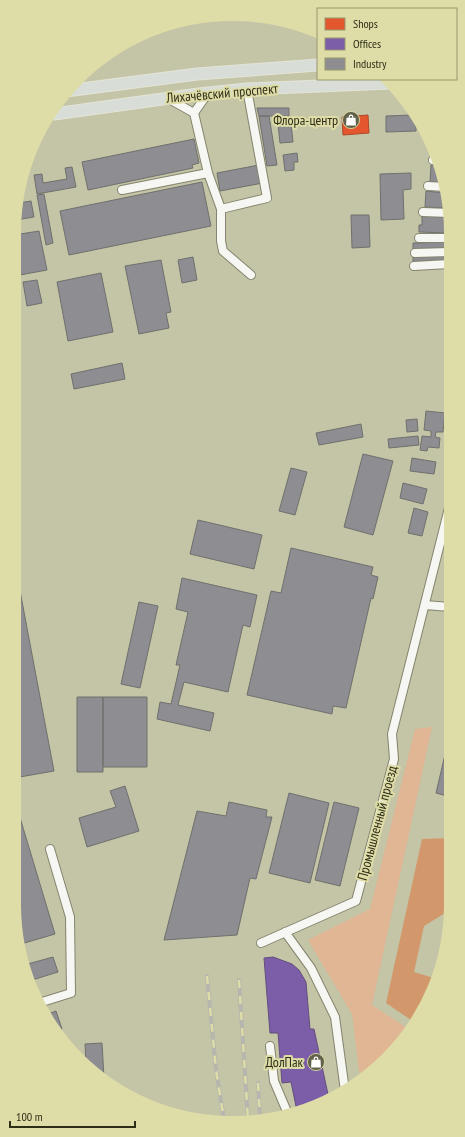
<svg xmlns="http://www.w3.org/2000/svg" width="465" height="1137" font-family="'PT Sans Narrow',sans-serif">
<rect width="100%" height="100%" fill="#c4c4a7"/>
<!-- green -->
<path fill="#e0b694" d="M432 727 372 1005 410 1030 406 1038 360 1078 352 1014 308 940 370 909 415 729Z"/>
<!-- forest -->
<path fill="#d2986c" d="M451 838 450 910 424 926 414 972 437 979 414 1022 386 1003 422 839Z"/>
<!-- shops -->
<path fill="#e4572e" stroke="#ad4a27" d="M368 115 369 133 343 135 342 117Z"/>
<!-- offices -->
<path fill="#7b5ea7" stroke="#644f7c" d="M273 957 292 964 299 970 306 982 310 1029H314L329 1099 297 1111 291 1082 282 1083 278 1033H270L264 958Z"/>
<!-- industry -->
<path fill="#8d8d92" stroke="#70706d" d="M257 108H289V116H259Z
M413 115 416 120V131L386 132V116Z
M259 116H269L277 165 267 166Z
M291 123 293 142 280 143 278 125Z
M194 139 199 163 192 165 193 168 88 190 82 162Z
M297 153 298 162H294V170L285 171 283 155Z
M259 165 263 183 220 191 217 173Z
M431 165 439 166 443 183 430 182Z
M72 167 76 187 37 194 34 175 42 174 43 183 67 179 65 168Z
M411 173V189L403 190 404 219 381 220 380 174Z
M202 182 211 226 69 255 60 211Z
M426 191 446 193 449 208 425 207Z
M44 194 53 243 46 245 37 195Z
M31 201 34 217 16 220 19 203Z
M351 215H369L370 247 352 248Z
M422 216 449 217V233L419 232V225H422Z
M39 231 47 270 20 275 14 235Z
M449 242V250L413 251V243Z
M449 254V261L413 263V255Z
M193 257 197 280 182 283 178 260Z
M161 260 171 312 166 313 169 328 139 334 125 266Z
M101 273 113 332 68 341 57 282Z
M37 280 42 303 27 306 23 282Z
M122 363 125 379 74 389 71 374Z
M14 364 18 387H14Z
M426 411 445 413 443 432H436L435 437 440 438 439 448 428 447 427 451 420 450 422 436 431 437V431L424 430Z
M417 419 418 431 407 432 406 420Z
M361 424 363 437 319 445 316 433Z
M418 436 419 445 389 448 388 439Z
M363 454 393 461 373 535 344 527Z
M412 458 436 462 434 474 410 471Z
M291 468 307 472 295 515 279 511Z
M403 483 427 489 423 504 400 498Z
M414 508 428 512 422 536 408 533Z
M198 520 262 535 254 569 190 554Z
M291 548 373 567 371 575 378 577 373 599 371 598 346 708 333 706 332 714 247 695 271 591 281 593Z
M14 559 54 771 14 778Z
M182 578 257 595 250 627 243 625 228 692 184 682 178 705 214 713 210 731 157 719 160 702 171 704 180 665H176L188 612 176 609Z
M139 602 158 606 140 688 121 684Z
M77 697H103V772H77Z
M103 697H147V767H103Z
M451 729V797L436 793Z
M125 786 139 831 87 847 79 818 116 807 110 791Z
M289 793 329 803 310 883 269 873Z
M229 802 267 810 266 817H272L256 879 250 878 237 935 164 940 197 811 226 816Z
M334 802 359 808 340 886 315 880Z
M18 811 55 934 21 944 14 904V812Z
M53 957 58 972 29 981 26 975 24 965Z
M56 1011 62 1029 58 1031 48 1014Z
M102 1043 104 1078 86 1063 85 1044Z"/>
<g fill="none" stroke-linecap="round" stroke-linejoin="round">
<!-- minor casing -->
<g stroke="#85846e" stroke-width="10">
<path id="minor" d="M247 89 267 198 221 209V241L223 251 251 275
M194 113 208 93
M433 160 437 161
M208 173 221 209
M428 186 445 187
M122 190 208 173 194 113 169 99
M423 212 449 213
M419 238H449
M415 253 449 252
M414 266 449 264
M14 307 15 315
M425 605 450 607
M285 932 311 968 335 1017 345 1091
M261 943 356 901 394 759 392 734 450 504
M42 1002 71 993 70 917 50 849
M270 1046 274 1081 288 1114"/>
</g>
<!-- major casing -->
<g stroke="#e4e4d7" stroke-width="13">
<path id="major" d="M66 91 197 74 318 65
M54 114 199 94 247 89 391 83"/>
</g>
<!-- minor -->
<use href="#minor" stroke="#f6f6f2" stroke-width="8"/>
<!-- major -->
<use href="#major" stroke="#d8ded7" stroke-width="11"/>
<!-- rail casing -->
<g stroke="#b6b6ae" stroke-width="4">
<path id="rail" d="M207 976 216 1070 224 1120
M239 980 248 1120
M258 1083 260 1119"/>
</g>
<!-- rail -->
<use href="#rail" stroke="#dedda7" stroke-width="2.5" stroke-dasharray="8" stroke-linecap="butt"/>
</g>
<!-- icons -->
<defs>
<g id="shop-disc" transform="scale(0.9)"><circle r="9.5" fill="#62624a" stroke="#dedda7"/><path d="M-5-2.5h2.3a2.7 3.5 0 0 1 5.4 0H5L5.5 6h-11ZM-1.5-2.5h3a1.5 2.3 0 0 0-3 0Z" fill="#fff"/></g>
</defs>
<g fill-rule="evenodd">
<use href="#shop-disc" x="351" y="120"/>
<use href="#shop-disc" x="316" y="1062"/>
</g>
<g text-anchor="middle" stroke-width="4" stroke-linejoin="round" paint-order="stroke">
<!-- street labels -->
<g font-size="14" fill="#2e2d18" stroke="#dedda7">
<text transform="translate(222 93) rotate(-5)" y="5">Лихачёвский проспект</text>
<text transform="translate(377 823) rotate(-75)" y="5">Промышленный проезд</text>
</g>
<!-- poi labels -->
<g font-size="14" fill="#2e2d18" stroke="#dedda7" text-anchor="end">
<text x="338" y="125">Флора-центр</text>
<text x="303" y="1067">ДолПак</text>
</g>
</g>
<!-- crop -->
<path d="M0 0H465V1137H0ZM232 21H233A211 211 0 0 1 444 232V905A211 211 0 0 1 233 1116H232A211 211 0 0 1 21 905V232A211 211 0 0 1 232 21Z" fill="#dedda7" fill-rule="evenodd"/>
<!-- legend -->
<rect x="317" y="8" width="140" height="72" fill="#dedda7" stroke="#98976e"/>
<rect x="325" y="18" width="20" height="12" fill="#e4572e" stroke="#98976e"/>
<text x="353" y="28" font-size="12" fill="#2e2d18">Shops</text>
<rect x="325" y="38" width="20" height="12" fill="#7b5ea7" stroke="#98976e"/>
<text x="353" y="48" font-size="12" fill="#2e2d18">Offices</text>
<rect x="325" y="58" width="20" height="12" fill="#8d8d92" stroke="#98976e"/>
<text x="353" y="68" font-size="12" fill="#2e2d18">Industry</text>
<!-- scale -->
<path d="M10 1121v6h125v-6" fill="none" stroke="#2e2d18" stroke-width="2"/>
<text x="16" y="1121" font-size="12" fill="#2e2d18" stroke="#dedda7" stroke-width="3" paint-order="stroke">100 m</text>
</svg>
